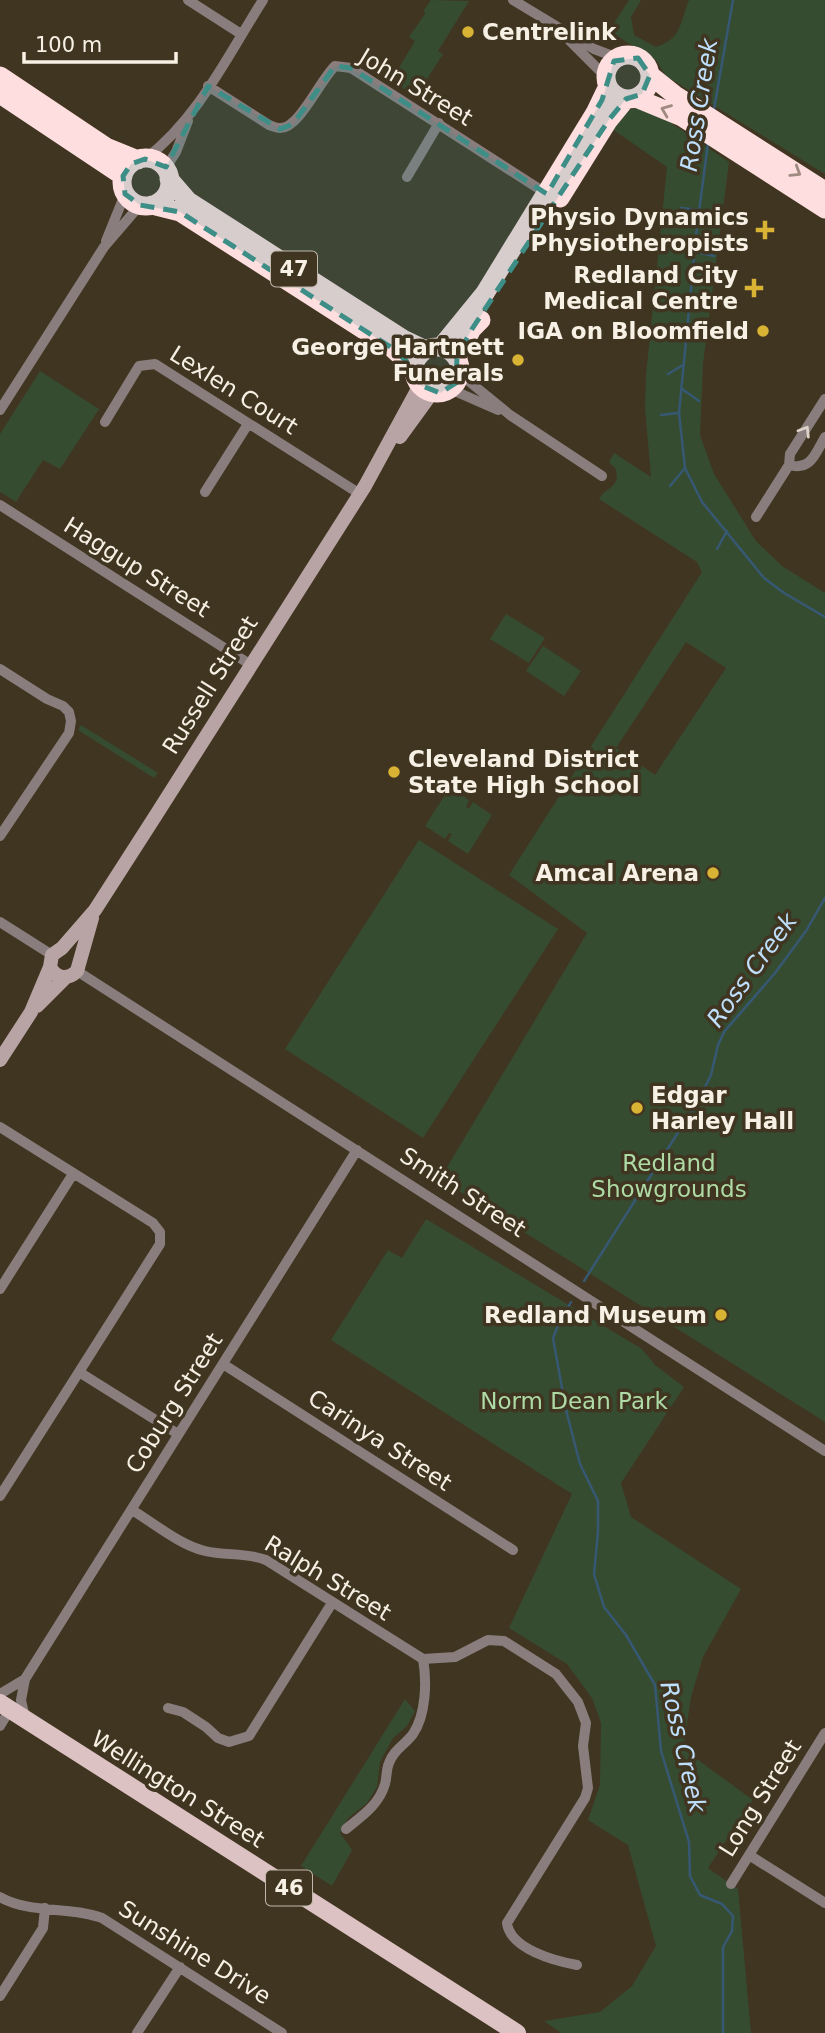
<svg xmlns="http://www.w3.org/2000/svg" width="825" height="2033" font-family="'DejaVu Sans',sans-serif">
<rect width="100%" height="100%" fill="#403521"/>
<!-- green -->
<path fill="#364c31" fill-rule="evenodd" d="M431 0 469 1 438 51 443 54 416 96 391 81 415 41 409 37 425 14 424 10Z
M629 0H641L631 17 634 35 656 47C682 39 680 22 689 0H825V174L666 76 656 60 609 31Z
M635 108 650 109 729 162 703 364 700 435 714 474 756 541 782 566 825 593V1422L440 1179 587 933 509 875 702 572 697 562 599 499C604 490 614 488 617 479L616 469 609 462 614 453 651 477 645 408 646 375 667 167 612 129 621 114ZM686 642 726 668 655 775 616 748Z
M40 371 99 409 60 469 43 460 16 502 0 492V434Z
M506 614 545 638 529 663 490 639Z
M543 646 581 671 564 696 526 671Z
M81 725 158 773 154 778 78 730Z
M450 787 469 800 466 807 469 808 473 802 492 815 468 854 448 841 452 834 449 833 445 839 425 826Z
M419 840 558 929 423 1138 285 1049Z
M426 1219 642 1349 655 1365 684 1387 621 1483 631 1517 741 1589 703 1657 691 1697 683 1749 753 1800 708 1868 738 1889 751 2033H561L544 2021 600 2012 632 1986 656 1946 628 1845 588 1820 600 1785 601 1723 592 1698 567 1664 509 1628 572 1494 331 1340 388 1250 402 1258Z
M405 1699 415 1711 407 1726 393 1738 380 1762 377 1787 367 1803 348 1818 340 1833 352 1850 332 1886 301 1866Z"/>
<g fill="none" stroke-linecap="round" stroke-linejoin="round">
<!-- stream -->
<path stroke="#375873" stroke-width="2.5" d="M714 109 733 0
M708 143 697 227 679 413 685 468 702 502 764 578 784 593 825 617
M681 208 699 210
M677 224 697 227
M696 252 714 256
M674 297 691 298
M668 374 683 365
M682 389 699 401
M661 415 678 413
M670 486 685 468
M717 549 727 531
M584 1281 698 1101 711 1075 718 1045 724 1032 775 973 806 931 825 898
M571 1302 559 1323 553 1338 566 1410 580 1464 598 1501V1532L594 1574 604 1607 626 1635 655 1685 661 1751 689 1842 690 1876 700 1895 722 1904 733 1916 732 1931 723 1947V2033"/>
<!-- street -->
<path stroke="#8a7d7d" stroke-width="10" d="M188 0 241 34
M513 0 594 49 618 58
M566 37 606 77
M208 86 269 125C272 126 276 128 280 128 299 129 320 80 335 66L351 68 547 194
M145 159C198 119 228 55 263 0
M165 169 176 152 188 121
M407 177 439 123
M106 241 125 194
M460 374 510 415 602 476
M450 389 498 410
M0 410 104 247 140 205
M105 422 139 366 155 364 360 494
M789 465C811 471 815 454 825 437
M205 492 248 424
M0 505 251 665
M756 517 789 465 790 454 825 399
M0 669 47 699 63 706 69 712 71 721 69 733 0 836
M0 922 52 955
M77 971 825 1451
M0 1127 153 1223 160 1232V1244L79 1372 178 1434
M0 1289 73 1174
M223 1364 513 1550
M0 1496 79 1372
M132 1510C155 1524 180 1545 205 1551 226 1556 245 1552 266 1560L423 1659
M423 1659 455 1657 488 1640 504 1641 556 1674 578 1702 586 1723 583 1746 588 1788 585 1798 507 1923C510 1949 555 1961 577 1965
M0 1694 25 1679
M168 1708 183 1712 206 1727 218 1738 229 1742 249 1736 332 1603
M25 1718 21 1700 25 1679 357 1150
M0 1726 6 1716 7 1707
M346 1829C362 1816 379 1805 385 1784 387 1777 386 1770 389 1763 394 1749 405 1745 413 1734 426 1715 427 1681 423 1659
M749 1855 825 1903
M731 1884 825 1733
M0 1897C30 1914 70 1906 102 1918L282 2033
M0 1996 43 1928 45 1908
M137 2033 180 1967"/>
<!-- secondary -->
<path stroke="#b9a4a5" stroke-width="14" d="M400 437 432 393
M50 967C56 979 68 980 77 971L92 918
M37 1006 66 977
M0 1060 31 1012 50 967 52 955 62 948 95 910 156 815 365 486 420 385"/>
<!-- primary -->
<path stroke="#ddc2c3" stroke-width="18" d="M0 1703 517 2033"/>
<!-- highway -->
<path stroke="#fededf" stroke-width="19" d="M606 77a22 22 0 1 1 44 0a22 22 0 1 1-44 0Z
M650 75 675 95 825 191
M0 76 106 147 138 160
M0 94 123 176
M636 98 682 117 825 209
M122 182a24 24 0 1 1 48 0a24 24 0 1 1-48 0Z
M169 179 188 201 403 339 426 350
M560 198 608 121 626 99
M152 205 180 212 392 348 414 368
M441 347 485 293 595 113 608 86
M414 370a23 23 0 1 1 46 0a23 23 0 1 1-46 0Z
M457 357 472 329 481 320"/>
</g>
<!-- one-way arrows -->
<defs><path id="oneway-chevron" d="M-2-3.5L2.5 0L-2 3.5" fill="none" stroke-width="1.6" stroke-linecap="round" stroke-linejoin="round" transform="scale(1.75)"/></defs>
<g stroke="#9f8a80">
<use href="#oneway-chevron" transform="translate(666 110) rotate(-158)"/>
<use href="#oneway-chevron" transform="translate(796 172) rotate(32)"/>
</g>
<use stroke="#dcd3ca" href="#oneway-chevron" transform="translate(805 431) rotate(-58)"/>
<!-- marked area -->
<path fill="#3d8e86" fill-opacity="0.2" stroke="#3d8e86" stroke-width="5" stroke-dasharray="14 9" stroke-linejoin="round" d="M638 58 650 75 642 94 626 99 608 121 472 329 457 357 456 383 440 393 420 385 414 368 392 348 180 212 140 205 125 194 123 176 131 164 145 159 166 167 208 86 280 129 293 124 335 66 351 68 547 194 602 100 614 61Z"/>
<!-- markers -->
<g fill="#d9b334" stroke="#403521" stroke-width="2.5">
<circle cx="468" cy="32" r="7"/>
<path d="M761.5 219.5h7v7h7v7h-7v7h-7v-7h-7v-7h7z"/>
<path d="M750.5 277.5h7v7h7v7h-7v7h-7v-7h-7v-7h7z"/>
<circle cx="763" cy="331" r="7"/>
<circle cx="518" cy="360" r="7"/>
<circle cx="394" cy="772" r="7"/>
<circle cx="713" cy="873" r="7"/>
<circle cx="637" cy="1108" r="7"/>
<circle cx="721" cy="1315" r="7"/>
</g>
<g text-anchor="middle" stroke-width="7" stroke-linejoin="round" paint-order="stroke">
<!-- shield labels -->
<g fill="#403521" stroke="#c0b8aa" stroke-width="2">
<rect x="271" y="251.5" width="46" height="35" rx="5"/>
<rect x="266" y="1870.5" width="46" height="35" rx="5"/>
</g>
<g font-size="21" font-weight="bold" fill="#f7f0e4">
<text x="294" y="276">47</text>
<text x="289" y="1895">46</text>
</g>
<!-- poi labels -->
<g font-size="23" font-weight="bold" fill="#f7f0e4" stroke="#403521" text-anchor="end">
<text x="482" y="40" text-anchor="start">Centrelink</text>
<text x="749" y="225">Physio Dynamics<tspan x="749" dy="26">Physiotheropists</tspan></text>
<text x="738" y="283">Redland City<tspan x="738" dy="26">Medical Centre</tspan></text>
<text x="749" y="339">IGA on Bloomfield</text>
<text x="504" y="355">George Hartnett<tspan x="504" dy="26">Funerals</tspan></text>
<text x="408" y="767" text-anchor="start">Cleveland District<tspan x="408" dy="26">State High School</tspan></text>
<text x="699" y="881">Amcal Arena</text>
<text x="651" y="1103" text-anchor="start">Edgar<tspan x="651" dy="26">Harley Hall</tspan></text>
<text x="707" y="1323">Redland Museum</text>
</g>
<!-- street labels -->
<g font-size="23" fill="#f7f0e4" stroke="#403521">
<text transform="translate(416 87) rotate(31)" y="8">John Street</text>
<text transform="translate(234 390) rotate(32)" y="8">Lexlen Court</text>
<text transform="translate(137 567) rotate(32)" y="8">Haggup Street</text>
<text transform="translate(210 685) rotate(-58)" y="8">Russell Street</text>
<text transform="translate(463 1192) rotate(33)" y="8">Smith Street</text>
<text transform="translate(174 1403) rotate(-58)" y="8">Coburg Street</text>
<text transform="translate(380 1440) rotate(33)" y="8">Carinya Street</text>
<text transform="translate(328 1578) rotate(31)" y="8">Ralph Street</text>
<text transform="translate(178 1789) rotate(32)" y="8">Wellington Street</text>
<text transform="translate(760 1798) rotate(-58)" y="8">Long Street</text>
<text transform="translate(195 1952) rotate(32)" y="8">Sunshine Drive</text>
</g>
<!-- park labels -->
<g font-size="23" fill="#aedba5" stroke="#403521">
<text x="669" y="1171">Redland<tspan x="669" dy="26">Showgrounds</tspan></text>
<text x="574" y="1409">Norm Dean Park</text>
</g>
<!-- water labels -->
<g font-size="24" font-style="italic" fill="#bfe0fd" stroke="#403521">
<text transform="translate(699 105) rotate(-81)" y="8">Ross Creek</text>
<text transform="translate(752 970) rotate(-54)" y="8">Ross Creek</text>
<text transform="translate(683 1747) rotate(77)" y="8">Ross Creek</text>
</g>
</g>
<!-- scale -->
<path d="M24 52v10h152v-10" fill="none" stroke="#f7f0e4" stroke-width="3.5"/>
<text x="35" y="52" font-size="21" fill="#f7f0e4" stroke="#403521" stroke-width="5" paint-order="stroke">100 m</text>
</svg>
